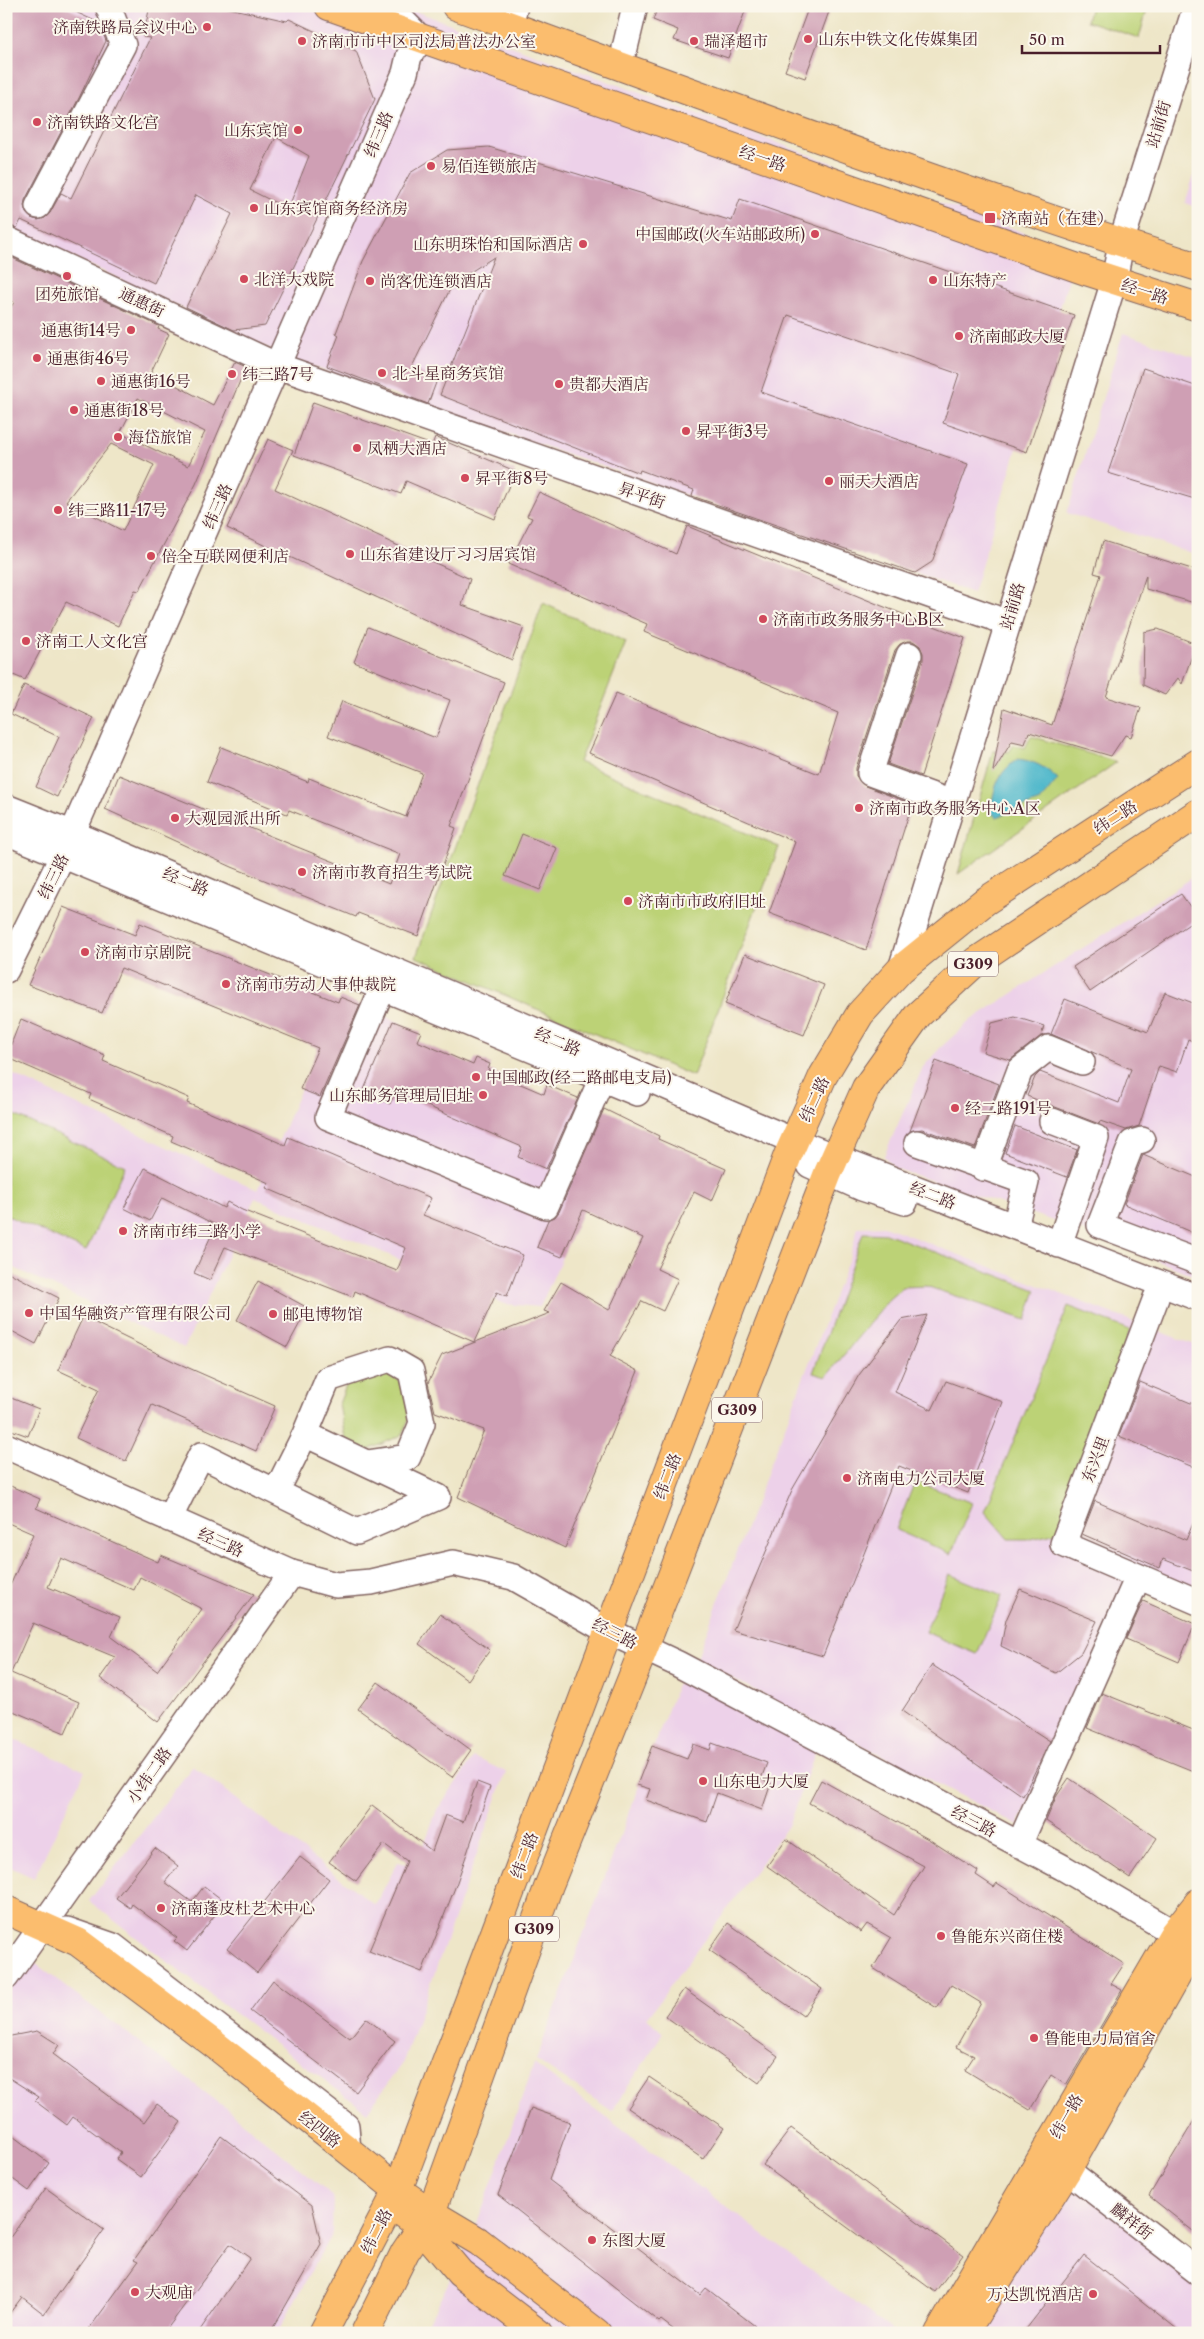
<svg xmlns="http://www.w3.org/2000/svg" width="1204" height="2339" font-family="'Libre Caslon Text','Noto Serif SC',serif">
<rect width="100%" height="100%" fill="#fbf7ec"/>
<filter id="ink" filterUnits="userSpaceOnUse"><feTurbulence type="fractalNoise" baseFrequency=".02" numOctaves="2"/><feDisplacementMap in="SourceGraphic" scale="10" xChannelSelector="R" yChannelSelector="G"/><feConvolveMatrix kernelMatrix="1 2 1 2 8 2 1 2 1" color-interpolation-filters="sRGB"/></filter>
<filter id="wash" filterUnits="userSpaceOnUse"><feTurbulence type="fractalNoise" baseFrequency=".0096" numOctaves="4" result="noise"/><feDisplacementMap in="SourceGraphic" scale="20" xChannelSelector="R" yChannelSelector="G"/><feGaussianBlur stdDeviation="1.12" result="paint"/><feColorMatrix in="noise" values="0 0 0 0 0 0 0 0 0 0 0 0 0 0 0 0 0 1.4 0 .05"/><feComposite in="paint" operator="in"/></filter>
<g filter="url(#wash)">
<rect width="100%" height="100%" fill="#eee6c8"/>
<!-- built -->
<path fill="#edd1e9" d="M6 6H401L1077 252 973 593 296 361 6 226Z
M1198 163V208L1185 203Z
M1123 333 1198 358V555L1067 513Z
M1198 874V1277L1075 1228 894 1168 884 1156 923 1067 940 1048 971 1020Z
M340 997 401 1023 400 1026 415 1032V1030L421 1032 417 1041 472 1065 476 1058 490 1064 489 1070 543 1094 547 1085 567 1097 569 1094 624 1118 540 1307 504 1304 255 1198 184 1348 6 1264V1071L258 1190Z
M884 1226 1139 1324 1055 1546 1129 1581 1018 1825 696 1660 851 1253 858 1227Z
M1150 1328 1198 1346V1590L1071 1541Z
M680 1677 818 1745 788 1826 647 2018 663 2033 612 2111 536 2060Z
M6 1736 85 1771 34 1878 6 1865Z
M474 1757 506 1772 403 2062 367 2112 229 2009 89 1901 193 1766 375 1905 398 1862 416 1866 437 1810Z
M31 1960 231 2112 333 2196 332 2233 277 2333H6V1995Z
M534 2064 896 2333H423L475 2230Z
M1066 2174 1198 2279V2333H969Z"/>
<!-- green -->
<path fill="#bcd276" stroke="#837850" d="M1091 6H1148L1139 38 1087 21Z
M543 603 626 642 579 762 779 847 693 1076 416 957Z
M1031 736 1117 762 958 874 993 751 1009 752 1014 745 1025 748Z
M6 1111 125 1166 86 1251 6 1215Z
M863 1233 888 1234 1036 1290 1026 1320 926 1286 903 1287 889 1299 826 1377 813 1373Z
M1068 1306 1130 1330 1058 1533 1031 1539H1008L985 1512Z
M381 1370 400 1381 411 1414 402 1435 366 1451 345 1438 339 1404 346 1386Z
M915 1481 972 1503 951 1554 896 1530Z
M949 1574 1002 1596 977 1654 925 1632Z"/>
<!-- water -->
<path fill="#4db7ca" stroke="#4c6b7a" d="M1018 759C1035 761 1045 767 1058 779L1040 801 997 817 990 812C995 787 996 774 1018 759Z"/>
<g id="blocks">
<!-- building -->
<path fill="#cf9fb4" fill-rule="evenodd" d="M6 6H63L99 23 106 41 79 98 25 200 24 206 26 213 31 218 38 220 45 218 50 213 61 193 71 198 150 38 143 37 150 6H220L287 21 289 19 356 51 375 99 265 326 234 330 186 307 232 214 196 195 154 283 21 220 17 228 6 225ZM276 137 309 156 288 209 250 190Z
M658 6H747L728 58 674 40 678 30 653 20Z
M809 6H831L805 78 785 71Z
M489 147 732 221 740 199 1074 315 1027 452 943 423 959 374 788 315 761 392 968 464 932 562 915 573 692 496 694 490 640 470 639 473 440 395 494 257 453 283 411 369 437 380 428 404 327 366 339 335 336 333 363 261 410 173 447 150Z
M6 255 159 326 158 329 169 334 151 372 213 405 235 362 246 367 196 484 139 591 135 590 118 626 66 602 25 680 6 672V316L14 302 6 298ZM138 398 205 432 188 466 120 433ZM111 444 154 465 123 531 66 501Z
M1143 368 1198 387V500L1108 473Z
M313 402 432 445 435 437 515 471 495 519 406 481 401 494 294 455Z
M268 439 293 450 275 489 470 579 462 605 524 627 512 660 227 528Z
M539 492 676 554 687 526 882 606 965 638 921 776 888 764 923 660V653L920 646 913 641H907L900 644 895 650 856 768V776L865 786 912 804 866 950 769 913 795 842 589 753 616 693 819 774 838 713 644 632 647 624 508 564 532 518 527 516Z
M1103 541 1198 571V604L1146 589V575L1106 697 1141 708 1131 737 1125 735 1111 756 1029 732 1025 744 1012 741 994 771H993L1004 708 1052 725 1101 575 1094 573Z
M368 627 504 682 451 826 456 828 418 936 358 913 356 917 232 867 105 809 119 775 389 884 400 854 289 810 287 814 207 782 221 747 308 782 309 778 406 817 422 773 328 736 342 701 436 738 450 700 354 662Z
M1158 629 1196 644 1182 684 1178 678 1165 695 1143 685 1144 632Z
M24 685 94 718 57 797 36 787 59 737 11 714Z
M522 834 557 848 540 890 505 876Z
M1181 894 1198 918 1090 992 1073 967Z
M63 907 135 935 140 923 338 1002 340 997 360 1005 320 1097 300 1089 318 1048 121 968 102 1013 28 985Z
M745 954 824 985 804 1035 725 1004Z
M1165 992 1198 1005V1044L1188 1039 1177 1072 1159 1066 1139 1126 1126 1130 1100 1121 1099 1124 1027 1096 1035 1077 1040 1072 1119 1103 1131 1069 1051 1034 1065 999 1148 1032Z
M1015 1017 1044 1026 1041 1036 1010 1060 983 1052 992 1023Z
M21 1019 105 1055 103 1061 189 1098 187 1103 285 1145 288 1137 431 1198 423 1215 523 1255 507 1296 497 1292 474 1342 355 1291 353 1297 225 1247 210 1280 194 1273 216 1225 162 1198 150 1221 124 1208 145 1168 224 1208 227 1202 242 1210 397 1271 406 1248 266 1188 269 1183 171 1141 173 1136 89 1099 91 1094 6 1057Z
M393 1021 421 1032 417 1041 473 1065 476 1058 490 1064 488 1070 544 1094 547 1085 578 1098 546 1169 518 1157 522 1147 395 1092 390 1104 363 1092Z
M936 1061 999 1084 975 1148 922 1129 910 1131Z
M604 1109 659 1136 658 1139 726 1169 712 1201 694 1192 657 1269 678 1279 663 1311 642 1301 610 1356 638 1371 565 1548 458 1497 484 1430 435 1412 428 1383 442 1355 550 1313 544 1311 561 1282 609 1310 643 1238 583 1210 562 1257 537 1247 548 1220 555 1217 559 1212Z
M1015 1126 1077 1150 1067 1177 1005 1153Z
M1143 1155 1198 1178V1235L1124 1204Z
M6 1271 59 1298 36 1344 6 1328Z
M258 1281 308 1308 287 1347 237 1320Z
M927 1315 895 1392 932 1410 946 1381 1003 1402 968 1493 899 1466 823 1656 733 1630 792 1490 859 1375 901 1320Z
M83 1317 173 1361 275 1406 256 1451 152 1405 126 1461 76 1438 99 1389 58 1370Z
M1140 1382 1198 1406V1456L1193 1467 1119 1436Z
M6 1396 39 1409 28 1436 6 1428Z
M6 1484 40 1499 36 1508 158 1562 161 1555 254 1594 158 1722 100 1678 115 1657 33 1623 11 1673 79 1702 65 1733 6 1708V1595L33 1534 6 1522ZM61 1558 134 1590 140 1577 202 1609 157 1671 111 1637 120 1617 48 1587Z
M1095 1501 1186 1540 1198 1512V1573L1163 1559 1160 1568 1082 1534Z
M1020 1589 1097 1621 1081 1653 1056 1673 1001 1646 1006 1620Z
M1143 1601 1195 1624 1179 1662 1126 1639Z
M440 1614 490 1650 468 1680 419 1644Z
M932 1665 1050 1741 1023 1796 902 1711Z
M378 1682 471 1750 452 1777 358 1709Z
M1102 1693 1198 1732V1773L1087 1728Z
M712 1743 767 1763 761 1779 771 1783 762 1810 717 1793 707 1822 646 1800 650 1789 637 1785 652 1746 687 1759 693 1744 710 1750Z
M1069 1778 1157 1838 1130 1878 1046 1821 1056 1797Z
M821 1780 930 1840 978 1871 976 1875 994 1887 997 1883 1124 1964 1111 1984 1122 1990 1066 2085 1051 2075 1030 2110 965 2070 974 2056 956 2047 981 2003 951 1985 937 2008 873 1968 891 1938 867 1924 861 1932 767 1866 786 1839 894 1915 924 1866 809 1803Z
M477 1782 490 1787 456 1885 422 1972 369 1951 407 1861 384 1844 356 1881 329 1862 372 1805 432 1851 445 1815 463 1822Z
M155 1848 178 1866 165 1882 192 1902 204 1886 225 1902 187 1951 174 1941 177 1938 132 1904 130 1908 116 1898Z
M300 1857 329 1879 257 1973 227 1949Z
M728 1923 822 1989 803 2016 709 1950Z
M273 1980 350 2038 366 2018 395 2041 356 2092 250 2011Z
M684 1989 778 2056 759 2083 665 2016Z
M37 2031 59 2045 53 2054 144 2122 157 2104 181 2122 141 2177 116 2159 121 2153 73 2117 67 2125 35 2101 39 2097 6 2076V2037Z
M649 2077 724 2128 703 2159 628 2108Z
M531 2108 570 2122 549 2180 700 2295 706 2288 764 2333H678L661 2320 659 2322 498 2195Z
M1198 2114V2235L1149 2196Z
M791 2128 963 2255 935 2292 763 2165Z
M6 2131 49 2163 29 2191 6 2174Z
M221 2136 312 2205 321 2244 270 2333H198L250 2258 230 2244 164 2333H86L138 2262 134 2260Z
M46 2188 104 2230 44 2314 22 2297 6 2318V2243Z
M1084 2255 1182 2333H1023Z"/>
</g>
</g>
<g filter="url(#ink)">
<use href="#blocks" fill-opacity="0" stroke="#836562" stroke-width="1"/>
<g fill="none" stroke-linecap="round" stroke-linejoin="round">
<!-- minor casing -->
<g stroke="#836562" stroke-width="28">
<path id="minor" d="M510 26 515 6
M625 48 635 6
M38 206 123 45 108 6
M6 239 278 366 992 617 1006 624
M909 655 870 773 952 803
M6 807 86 839 794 1141 1198 1298
M6 832 637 1093
M901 969 1114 281 1121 243 1196 6
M6 970 63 855 405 73 409 56 421 39 388 6
M383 987 328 1117 546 1206 602 1078
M1052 1121 1096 1138 1059 1245
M1142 1140 1132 1143 1100 1225 1198 1262
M917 1143 1026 1182 1015 1227
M810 1165 862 1188 905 1202
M983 1168 1020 1070 1048 1048 1082 1062
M1156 1298 1063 1544 1198 1602
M6 1446 292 1573 336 1585 371 1582 453 1563 513 1577 608 1631 678 1664 1062 1867 1191 1943
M276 1492 305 1434 328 1379 390 1359 411 1371 422 1423 408 1457 367 1463
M169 1519 201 1455 357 1532 438 1497 305 1434
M1019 1845 1138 1577
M67 1930 113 1946 346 2126 348 2151
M6 1977 292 1573
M1067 2170 1198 2272"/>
</g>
<!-- major casing -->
<g stroke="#836562" stroke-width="30">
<path id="major" d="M329 6 1089 272 1198 307
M456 6C702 96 948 188 1198 267
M6 1910 78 1942 214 2044 398 2190 431 2213 478 2241 597 2333
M403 2213 421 2227 460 2273 538 2333
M939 2333 1174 1933 1198 1903
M964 2333 1067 2170 1198 1937"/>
</g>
<!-- highway casing -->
<g stroke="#836562" stroke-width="30">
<path id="highway" d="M323 2333 398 2190 788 1155 823 1076 860 1014 901 969 984 902 1198 763
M365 2333 405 2252 431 2213 549 1885 644 1648 828 1173 866 1088 918 1015 977 961 1198 813"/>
</g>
<!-- minor -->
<use href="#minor" stroke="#fff" stroke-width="25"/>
<!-- major -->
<use href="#major" stroke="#fbbd6e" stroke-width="28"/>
<!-- highway -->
<use href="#highway" stroke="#fbbd6e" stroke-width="28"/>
</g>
</g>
<!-- markers -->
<g fill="#d1495b" stroke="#fbf7ec" stroke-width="2">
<circle cx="207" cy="27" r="5"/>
<circle cx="808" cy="39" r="5"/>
<circle cx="302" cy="41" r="5"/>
<circle cx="694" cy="41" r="5"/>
<circle cx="37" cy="122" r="5"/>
<circle cx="298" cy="130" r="5"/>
<circle cx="431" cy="166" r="5"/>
<circle cx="254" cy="208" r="5"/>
<rect x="984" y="212" width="12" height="12" rx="2.5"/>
<circle cx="815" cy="234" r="5"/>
<circle cx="583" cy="244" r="5"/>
<circle cx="67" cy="276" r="5"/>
<circle cx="244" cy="279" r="5"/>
<circle cx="933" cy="280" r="5"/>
<circle cx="370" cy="281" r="5"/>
<circle cx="131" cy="330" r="5"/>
<circle cx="959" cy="336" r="5"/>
<circle cx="37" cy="358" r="5"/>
<circle cx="382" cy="373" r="5"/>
<circle cx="232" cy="374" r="5"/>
<circle cx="101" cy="381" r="5"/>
<circle cx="559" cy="384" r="5"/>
<circle cx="74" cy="410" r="5"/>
<circle cx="686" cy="431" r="5"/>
<circle cx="118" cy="437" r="5"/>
<circle cx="357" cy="448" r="5"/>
<circle cx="465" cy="478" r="5"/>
<circle cx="829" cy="481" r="5"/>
<circle cx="58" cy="510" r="5"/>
<circle cx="350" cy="554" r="5"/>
<circle cx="151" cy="556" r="5"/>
<circle cx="763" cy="619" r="5"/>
<circle cx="26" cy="641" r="5"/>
<circle cx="859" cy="808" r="5"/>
<circle cx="175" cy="818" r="5"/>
<circle cx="302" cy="872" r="5"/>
<circle cx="628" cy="901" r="5"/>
<circle cx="85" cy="952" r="5"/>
<circle cx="226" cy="984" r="5"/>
<circle cx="476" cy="1077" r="5"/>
<circle cx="483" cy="1095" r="5"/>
<circle cx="955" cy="1108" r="5"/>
<circle cx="123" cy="1231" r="5"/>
<circle cx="29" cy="1313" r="5"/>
<circle cx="273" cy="1314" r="5"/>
<circle cx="847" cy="1478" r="5"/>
<circle cx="703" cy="1781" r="5"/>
<circle cx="161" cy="1908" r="5"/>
<circle cx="941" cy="1936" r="5"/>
<circle cx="1034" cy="2038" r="5"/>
<circle cx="592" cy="2240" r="5"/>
<circle cx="135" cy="2292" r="5"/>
<circle cx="1093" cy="2294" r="5"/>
</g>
<g text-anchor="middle" stroke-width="4" stroke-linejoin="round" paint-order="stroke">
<!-- shield labels -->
<g fill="#fbf7ec" stroke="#7f6065" stroke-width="1">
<rect x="948" y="951.5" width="50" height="25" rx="4"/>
<rect x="712" y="1397.5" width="50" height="25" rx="4"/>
<rect x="509" y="1916.5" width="50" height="25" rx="4"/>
</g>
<g font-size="15" font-weight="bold" fill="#4a1f2b">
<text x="973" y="969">G309</text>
<text x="737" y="1415">G309</text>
<text x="534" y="1934">G309</text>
</g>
<!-- poi labels -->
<g font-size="16" fill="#4a1f2b" stroke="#fbf7ec" text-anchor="start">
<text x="197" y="33" text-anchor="end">济南铁路局会议中心</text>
<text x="818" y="45">山东中铁文化传媒集团</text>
<text x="312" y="47">济南市市中区司法局普法办公室</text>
<text x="704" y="47">瑞泽超市</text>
<text x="47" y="128">济南铁路文化宫</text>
<text x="288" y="136" text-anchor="end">山东宾馆</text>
<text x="441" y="172">易佰连锁旅店</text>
<text x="264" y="214">山东宾馆商务经济房</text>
<text x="1001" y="224">济南站（在建）</text>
<text x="805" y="240" text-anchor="end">中国邮政(火车站邮政所)</text>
<text x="573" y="250" text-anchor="end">山东明珠怡和国际酒店</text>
<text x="254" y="285">北洋大戏院</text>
<text x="943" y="286">山东特产</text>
<text x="380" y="287">尚客优连锁酒店</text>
<text x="67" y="300" text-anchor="middle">团苑旅馆</text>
<text x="121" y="336" text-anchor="end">通惠街14号</text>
<text x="969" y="342">济南邮政大厦</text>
<text x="47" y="364">通惠街46号</text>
<text x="392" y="379">北斗星商务宾馆</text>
<text x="242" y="380">纬三路7号</text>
<text x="111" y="387">通惠街16号</text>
<text x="569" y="390">贵都大酒店</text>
<text x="84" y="416">通惠街18号</text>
<text x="696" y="437">昇平街3号</text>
<text x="128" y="443">海岱旅馆</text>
<text x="367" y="454">凤栖大酒店</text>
<text x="475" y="484">昇平街8号</text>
<text x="839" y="487">丽天大酒店</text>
<text x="68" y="516">纬三路11-17号</text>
<text x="360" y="560">山东省建设厅习习居宾馆</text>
<text x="161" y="562">倍全互联网便利店</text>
<text x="773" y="625">济南市政务服务中心B区</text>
<text x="36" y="647">济南工人文化宫</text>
<text x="869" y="814">济南市政务服务中心A区</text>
<text x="185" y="824">大观园派出所</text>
<text x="312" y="878">济南市教育招生考试院</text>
<text x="638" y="907">济南市市政府旧址</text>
<text x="95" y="958">济南市京剧院</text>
<text x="236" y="990">济南市劳动人事仲裁院</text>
<text x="486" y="1083">中国邮政(经二路邮电支局)</text>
<text x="473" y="1101" text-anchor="end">山东邮务管理局旧址</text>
<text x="965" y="1114">经二路191号</text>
<text x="133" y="1237">济南市纬三路小学</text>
<text x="39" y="1319">中国华融资产管理有限公司</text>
<text x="283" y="1320">邮电博物馆</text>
<text x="857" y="1484">济南电力公司大厦</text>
<text x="713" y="1787">山东电力大厦</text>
<text x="171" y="1914">济南蓬皮杜艺术中心</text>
<text x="951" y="1942">鲁能东兴商住楼</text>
<text x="1044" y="2044">鲁能电力局宿舍</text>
<text x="602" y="2246">东图大厦</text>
<text x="145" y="2298">大观庙</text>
<text x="1083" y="2300" text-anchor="end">万达凯悦酒店</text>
</g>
<!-- street labels -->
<g font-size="16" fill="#4a1f2b" stroke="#fbf7ec">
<text transform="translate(1158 124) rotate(-73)" y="6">站前街</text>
<text transform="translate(378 134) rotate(-67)" y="6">纬三路</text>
<text transform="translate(763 158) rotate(19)" y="6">经一路</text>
<text transform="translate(1145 291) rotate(18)" y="6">经一路</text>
<text transform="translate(142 302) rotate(25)" y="6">通惠街</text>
<text transform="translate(642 495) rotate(19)" y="6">昇平街</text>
<text transform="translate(217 506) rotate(-66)" y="6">纬三路</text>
<text transform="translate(1012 606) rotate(-73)" y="6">站前路</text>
<text transform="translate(1115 817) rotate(-33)" y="6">纬二路</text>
<text transform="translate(53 876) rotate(-64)" y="6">纬三路</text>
<text transform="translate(186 881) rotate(23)" y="6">经二路</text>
<text transform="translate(558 1041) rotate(23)" y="6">经二路</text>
<text transform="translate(814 1099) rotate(-65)" y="6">纬二路</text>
<text transform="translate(933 1195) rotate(21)" y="6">经二路</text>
<text transform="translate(1095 1459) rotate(-69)" y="6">东兴里</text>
<text transform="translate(667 1476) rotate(-69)" y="6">纬二路</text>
<text transform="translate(221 1542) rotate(24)" y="6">经三路</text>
<text transform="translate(615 1633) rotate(27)" y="6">经三路</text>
<text transform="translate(149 1775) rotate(-55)" y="6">小纬二路</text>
<text transform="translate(974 1821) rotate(28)" y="6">经三路</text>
<text transform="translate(524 1855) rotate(-69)" y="6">纬二路</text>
<text transform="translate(1066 2116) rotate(-60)" y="6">纬一路</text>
<text transform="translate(320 2129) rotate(38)" y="6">经四路</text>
<text transform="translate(1132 2221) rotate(38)" y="6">麟祥街</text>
<text transform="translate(376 2231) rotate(-63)" y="6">纬二路</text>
</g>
</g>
<!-- margin -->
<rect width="1204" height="2339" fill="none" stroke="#fbf7ec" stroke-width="25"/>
<!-- scale -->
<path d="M1022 45v8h138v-8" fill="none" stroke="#4a1f2b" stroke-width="2.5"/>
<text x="1029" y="45" font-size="15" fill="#4a1f2b" stroke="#fbf7ec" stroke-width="4" paint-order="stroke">50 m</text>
</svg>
